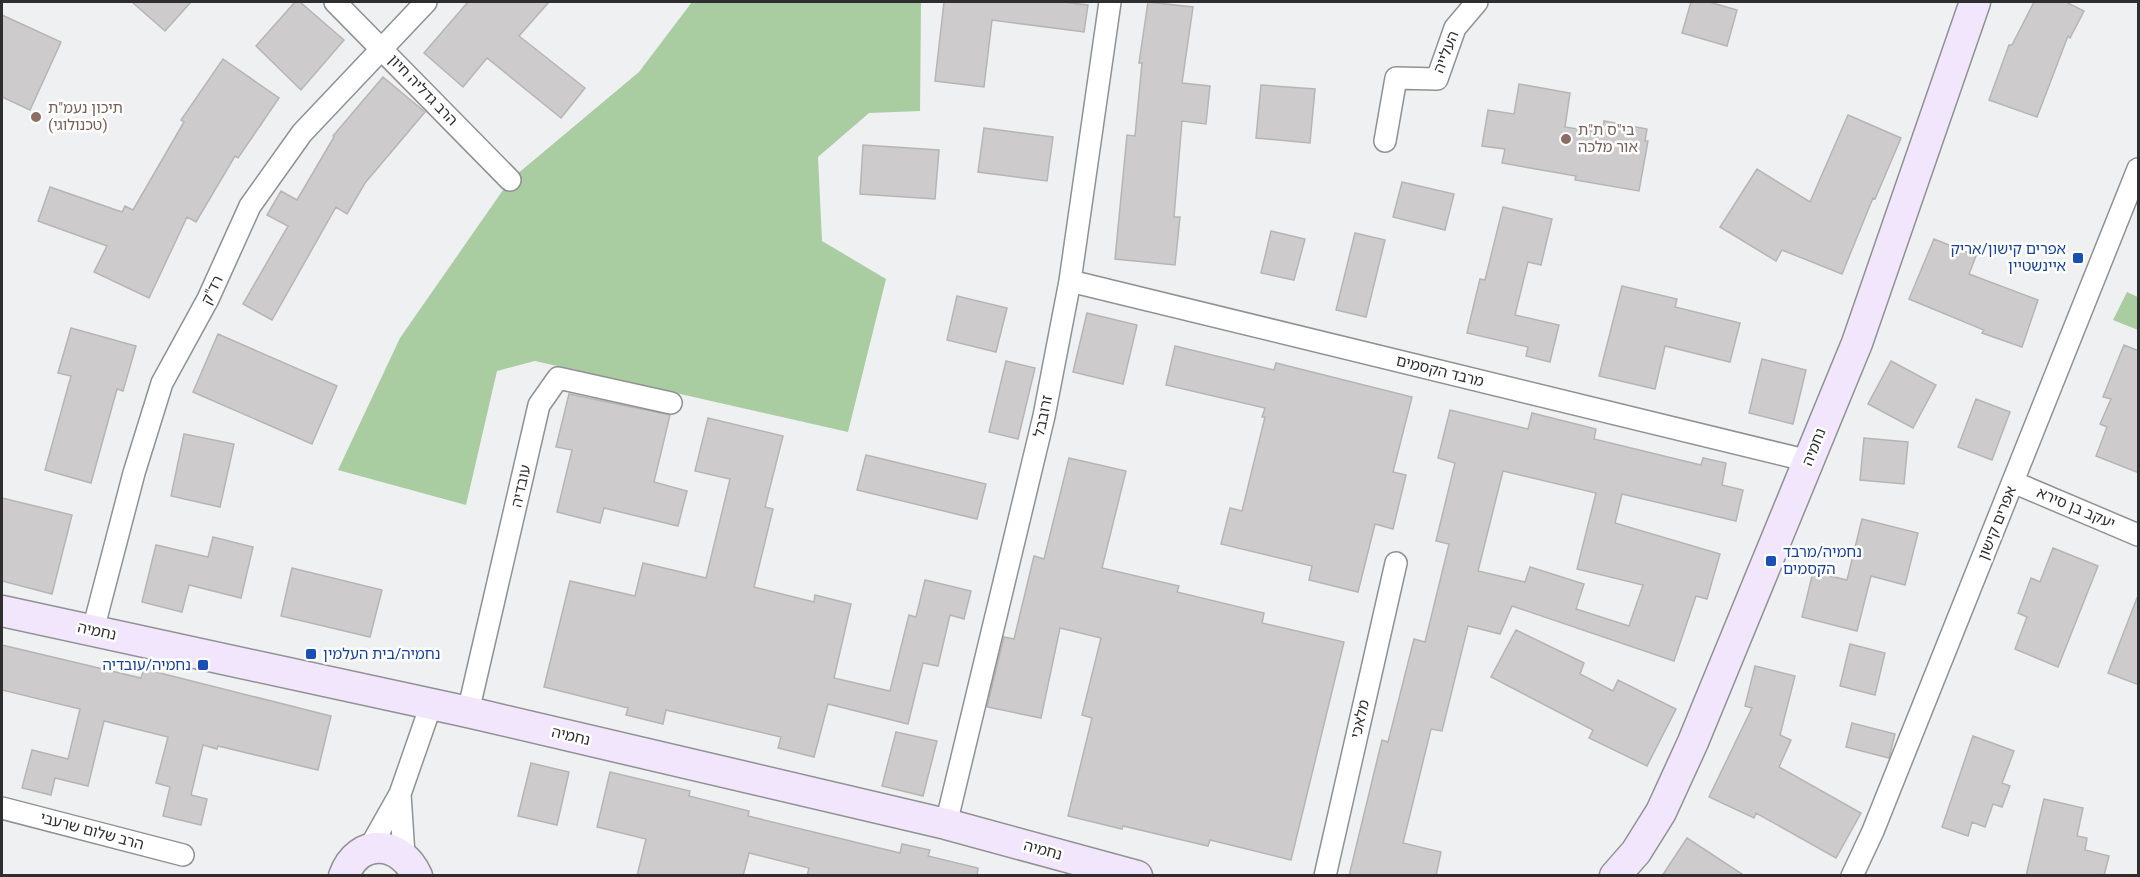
<svg xmlns="http://www.w3.org/2000/svg" width="2140" height="877" font-family="Roboto,'Noto Sans Hebrew',sans-serif">
<rect width="100%" height="100%" fill="#eef0f1"/>
<!-- green -->
<path fill="#a9cca1" d="M692 2H921L920 111 869 113 818 157 822 241 886 279 848 432 535 361 497 371 466 505 338 470 400 338 510 180 639 72Z
M2127 292 2138 297V330L2113 320Z"/>
<!-- building -->
<path fill="#cdcbcb" stroke="#b7b5b4" stroke-width="1.5" fill-rule="evenodd" d="M132 2H191L165 31Z
M295 2H300L344 40 301 90 256 46Z
M468 2H549L519 36 585 88 561 118 487 58 463 87 424 53Z
M944 2H1062L1088 5 1084 32 992 20 984 87 935 81Z
M1148 2 1193 7 1182 83 1210 86 1206 124 1182 121 1174 217H1180L1175 265 1115 259 1127 135 1135 136 1142 63H1139Z
M1691 2H1709L1737 10 1727 46 1682 33Z
M2034 2H2066L2084 11 2070 38 2068 36 2037 117 1989 100 2009 45H2012Z
M2 15 61 42 30 110 2 97Z
M223 59 279 98 238 158 235 156 196 222 187 217 149 298 94 272 107 246 38 221 50 187 122 212 125 206 133 210 184 122 181 120Z
M383 77 425 112 365 183 347 214 336 207 272 320 243 304 288 226 267 215 281 191 297 200 334 137 333 136Z
M1519 84 1570 93 1565 127 1602 133 1604 121 1647 129 1645 141H1648L1639 191 1575 180 1576 176 1502 163 1505 149 1482 146 1488 110 1514 114Z
M1261 85 1315 89 1310 143 1256 138Z
M1848 115 1901 138 1875 199 1873 198 1842 274 1782 250 1776 261 1720 227 1757 169 1810 202Z
M984 128 1053 137 1047 181 978 172Z
M863 145 939 150 935 199 860 194Z
M1402 182 1454 194 1445 230 1393 217Z
M1503 207 1552 219 1541 265 1528 262 1515 315 1559 325 1550 362 1526 356 1528 347 1467 333 1480 279 1485 280Z
M1271 231 1305 239 1294 280 1261 273Z
M1355 233 1385 240 1366 317 1336 310Z
M1934 239 1976 256 1969 274 2038 300 2022 347 1982 333 1984 330 1909 299Z
M1622 286 1677 299 1675 307 1740 323 1730 362 1665 346 1655 389 1599 376Z
M957 296 1007 308 996 352 947 340Z
M1087 313 1137 325 1123 384 1073 372Z
M71 328 136 346 123 391 117 389 91 483 45 470 71 376 58 373Z
M218 334 337 386 312 444 193 392Z
M2124 345 2139 351V473L2096 456 2107 427 2100 424 2111 399 2103 397Z
M1175 346 1274 370 1276 363 1412 397 1393 472 1406 475 1393 529 1375 524 1358 592 1309 580 1312 566 1221 544 1230 508 1242 511 1265 417H1262L1265 408 1166 385Z
M1762 359 1806 370 1793 424 1749 413Z
M1006 361 1035 368 1018 439 989 432Z
M1891 361 1936 385 1913 428 1868 404Z
M569 394 670 415 654 482 687 491 678 526 604 508 600 523 557 512 572 450 556 447Z
M1976 399 2010 412 1992 460 1958 447Z
M1450 410 1528 429 1532 413 1596 429 1594 439 1701 465 1703 458 1726 463 1722 485 1743 490 1736 521 1622 494 1615 523 1720 554 1707 599 1696 596 1674 661 1512 606 1500 634 1468 626 1442 731 1431 729 1403 843 1441 852 1436 876H1349L1382 740 1388 742 1414 639 1425 642 1449 544 1436 541 1455 463 1438 458ZM1503 471 1596 493 1577 569 1643 585 1629 626 1576 609 1584 584 1530 567 1525 582 1478 571Z
M708 418 783 436 765 507 773 509 754 587 814 602 815 595 851 604 834 678 890 691 909 615 916 617 925 580 971 591 964 619 950 615 938 666 923 663 908 724 828 704 814 757 778 748 781 737 666 710 663 724 626 715 628 708 544 687 570 581 635 596 643 563 706 578 730 479 695 471Z
M184 434 234 444 220 507 171 496Z
M1864 438 1908 442 1904 484 1860 480Z
M866 455 986 484 977 519 857 490Z
M1069 458 1126 471 1102 568 1179 586 1177 592 1264 613 1262 623 1344 642 1291 860 1210 840 1208 846 1123 826 1122 829 1068 816 1092 718 1082 715 1101 638 1060 628 1041 718 987 707 1004 637 1014 639 1034 556 1044 559Z
M2 498 72 515 52 594 2 581Z
M1862 519 1918 533 1905 585 1871 576 1857 631 1802 617 1813 572 1847 580Z
M213 537 253 547 241 598 189 585 182 612 142 602 156 545 208 557Z
M2053 548 2098 566 2058 667 2015 649 2027 617 2018 613 2031 578 2040 582Z
M292 568 382 590 370 637 281 616Z
M2137 598 2139 599V685L2108 673Z
M1516 630 1584 663 1580 674 1613 691 1618 680 1676 709 1647 766 1589 738 1593 730 1491 677Z
M1850 644 1885 653 1875 695 1840 686Z
M2 645 141 678 144 669 331 716 318 770 218 746 217 749 203 745 191 795 207 799 201 825 163 816 170 787 156 783 168 737 104 721 88 786 55 778 51 795 22 788 32 750 68 759 80 709 2 690Z
M1755 666 1795 676 1780 735 1791 740 1779 767 1861 813 1836 858 1756 813 1754 818 1709 797 1752 708 1745 706Z
M1852 723 1895 734 1889 758 1846 747Z
M896 732 937 741 923 796 882 786Z
M1973 736 2014 751 2002 783 2010 786 2002 807 1993 804 1985 827 1972 822 1968 836 1942 827Z
M531 763 569 772 557 825 518 816Z
M610 772 690 791 689 796 749 811 748 816 900 853 902 844 930 850 928 856 978 868 977 876H807L809 868 749 853 743 876H637L646 839 597 827Z
M2044 799 2083 808 2077 836 2087 838 2085 850 2109 856 2104 876H2026Z
M1687 838 1745 876H1662Z"/>
<g fill="none" stroke-linecap="round" stroke-linejoin="round">
<!-- street casing -->
<g stroke="#8f9192" stroke-width="24">
<path id="street" d="M335 2 510 180
M1385 141 1396 78 1437 79 1455 28 1477 2
M1070 281 1809 461
M2013 482 2138 535
M93 630 134 473 162 383 208 299 250 206 302 133 426 2
M468 712 539 405 558 378 671 403
M400 794 404 855
M2 808 183 855
M946 824 1044 416 1070 281 1110 2
M369 849 400 794 431 705
M1325 876 1396 563
M1852 876 1873 831 2138 169"/>
</g>
<!-- secondary casing -->
<g stroke="#8f9192" stroke-width="33">
<path id="secondary" d="M2 611 468 712 946 824 1137 876
M344 876C358 837 401 840 417 876
M1615 876 1636 852 1661 812 1693 742 1857 343 1975 2"/>
</g>
<!-- street -->
<use href="#street" stroke="#fff" stroke-width="21"/>
<!-- secondary -->
<use href="#secondary" stroke="#f2e6fc" stroke-width="30"/>
</g>
<!-- markers -->
<g fill="#8d6e63" stroke="#fff" stroke-width="2">
<circle cx="36" cy="117" r="6"/>
<circle cx="1566" cy="139" r="6"/>
</g>
<g fill="#1a4fb4" stroke="#fff" stroke-width="2">
<rect x="2072" y="252" width="12" height="12" rx="3"/>
<rect x="1765" y="555" width="12" height="12" rx="3"/>
<rect x="305" y="648" width="12" height="12" rx="3"/>
<rect x="197" y="659" width="12" height="12" rx="3"/>
</g>
<g text-anchor="middle" stroke-width="5" stroke-linejoin="round" paint-order="stroke">
<!-- street labels -->
<g font-size="15" fill="#2e2e2f" stroke="#fff">
<text transform="translate(1446 52) rotate(-68)" y="5">העלייה</text>
<text transform="translate(423 90) rotate(46)" y="5">הרב גדליה חיון</text>
<text transform="translate(212 290) rotate(-64)" y="5">רד"ק</text>
<text transform="translate(1440 371) rotate(14)" y="5">מרבד הקסמים</text>
<text transform="translate(1043 416) rotate(-78)" y="5">זרובבל</text>
<text transform="translate(1814 447) rotate(-68)" y="5">נחמיה</text>
<text transform="translate(521 486) rotate(-77)" y="5">עובדיה</text>
<text transform="translate(2076 508) rotate(23)" y="5">יעקב בן סירא</text>
<text transform="translate(1997 523) rotate(-68)" y="5">אפרים קישון</text>
<text transform="translate(97 631) rotate(12)" y="5">נחמיה</text>
<text transform="translate(1360 719) rotate(-77)" y="5">מלאכי</text>
<text transform="translate(571 736) rotate(13)" y="5">נחמיה</text>
<text transform="translate(92 831) rotate(15)" y="5">הרב שלום שרעבי</text>
<text transform="translate(1043 850) rotate(15)" y="5">נחמיה</text>
</g>
<!-- education labels -->
<g font-size="15" fill="#785e54" stroke="#fff" text-anchor="start">
<text x="48" y="113">תיכון נעמ"ת<tspan x="48" dy="17">(טכנולוגי)</tspan></text>
<text x="1578" y="135">בי"ס ת"ת<tspan x="1578" dy="17">אור מלכה</tspan></text>
</g>
<!-- transit labels -->
<g font-size="15" fill="#164399" stroke="#fff" text-anchor="end">
<text x="2066" y="254">אפרים קישון/אריק<tspan x="2066" dy="17">איינשטיין</tspan></text>
<text x="1783" y="557" text-anchor="start">נחמיה/מרבד<tspan x="1783" dy="17">הקסמים</tspan></text>
<text x="323" y="659" text-anchor="start">נחמיה/בית העלמין</text>
<text x="191" y="670">נחמיה/עובדיה</text>
</g>
</g>
<!-- border -->
<rect width="2140" height="877" fill="none" stroke="#2e2e2f" stroke-width="6"/>
</svg>
